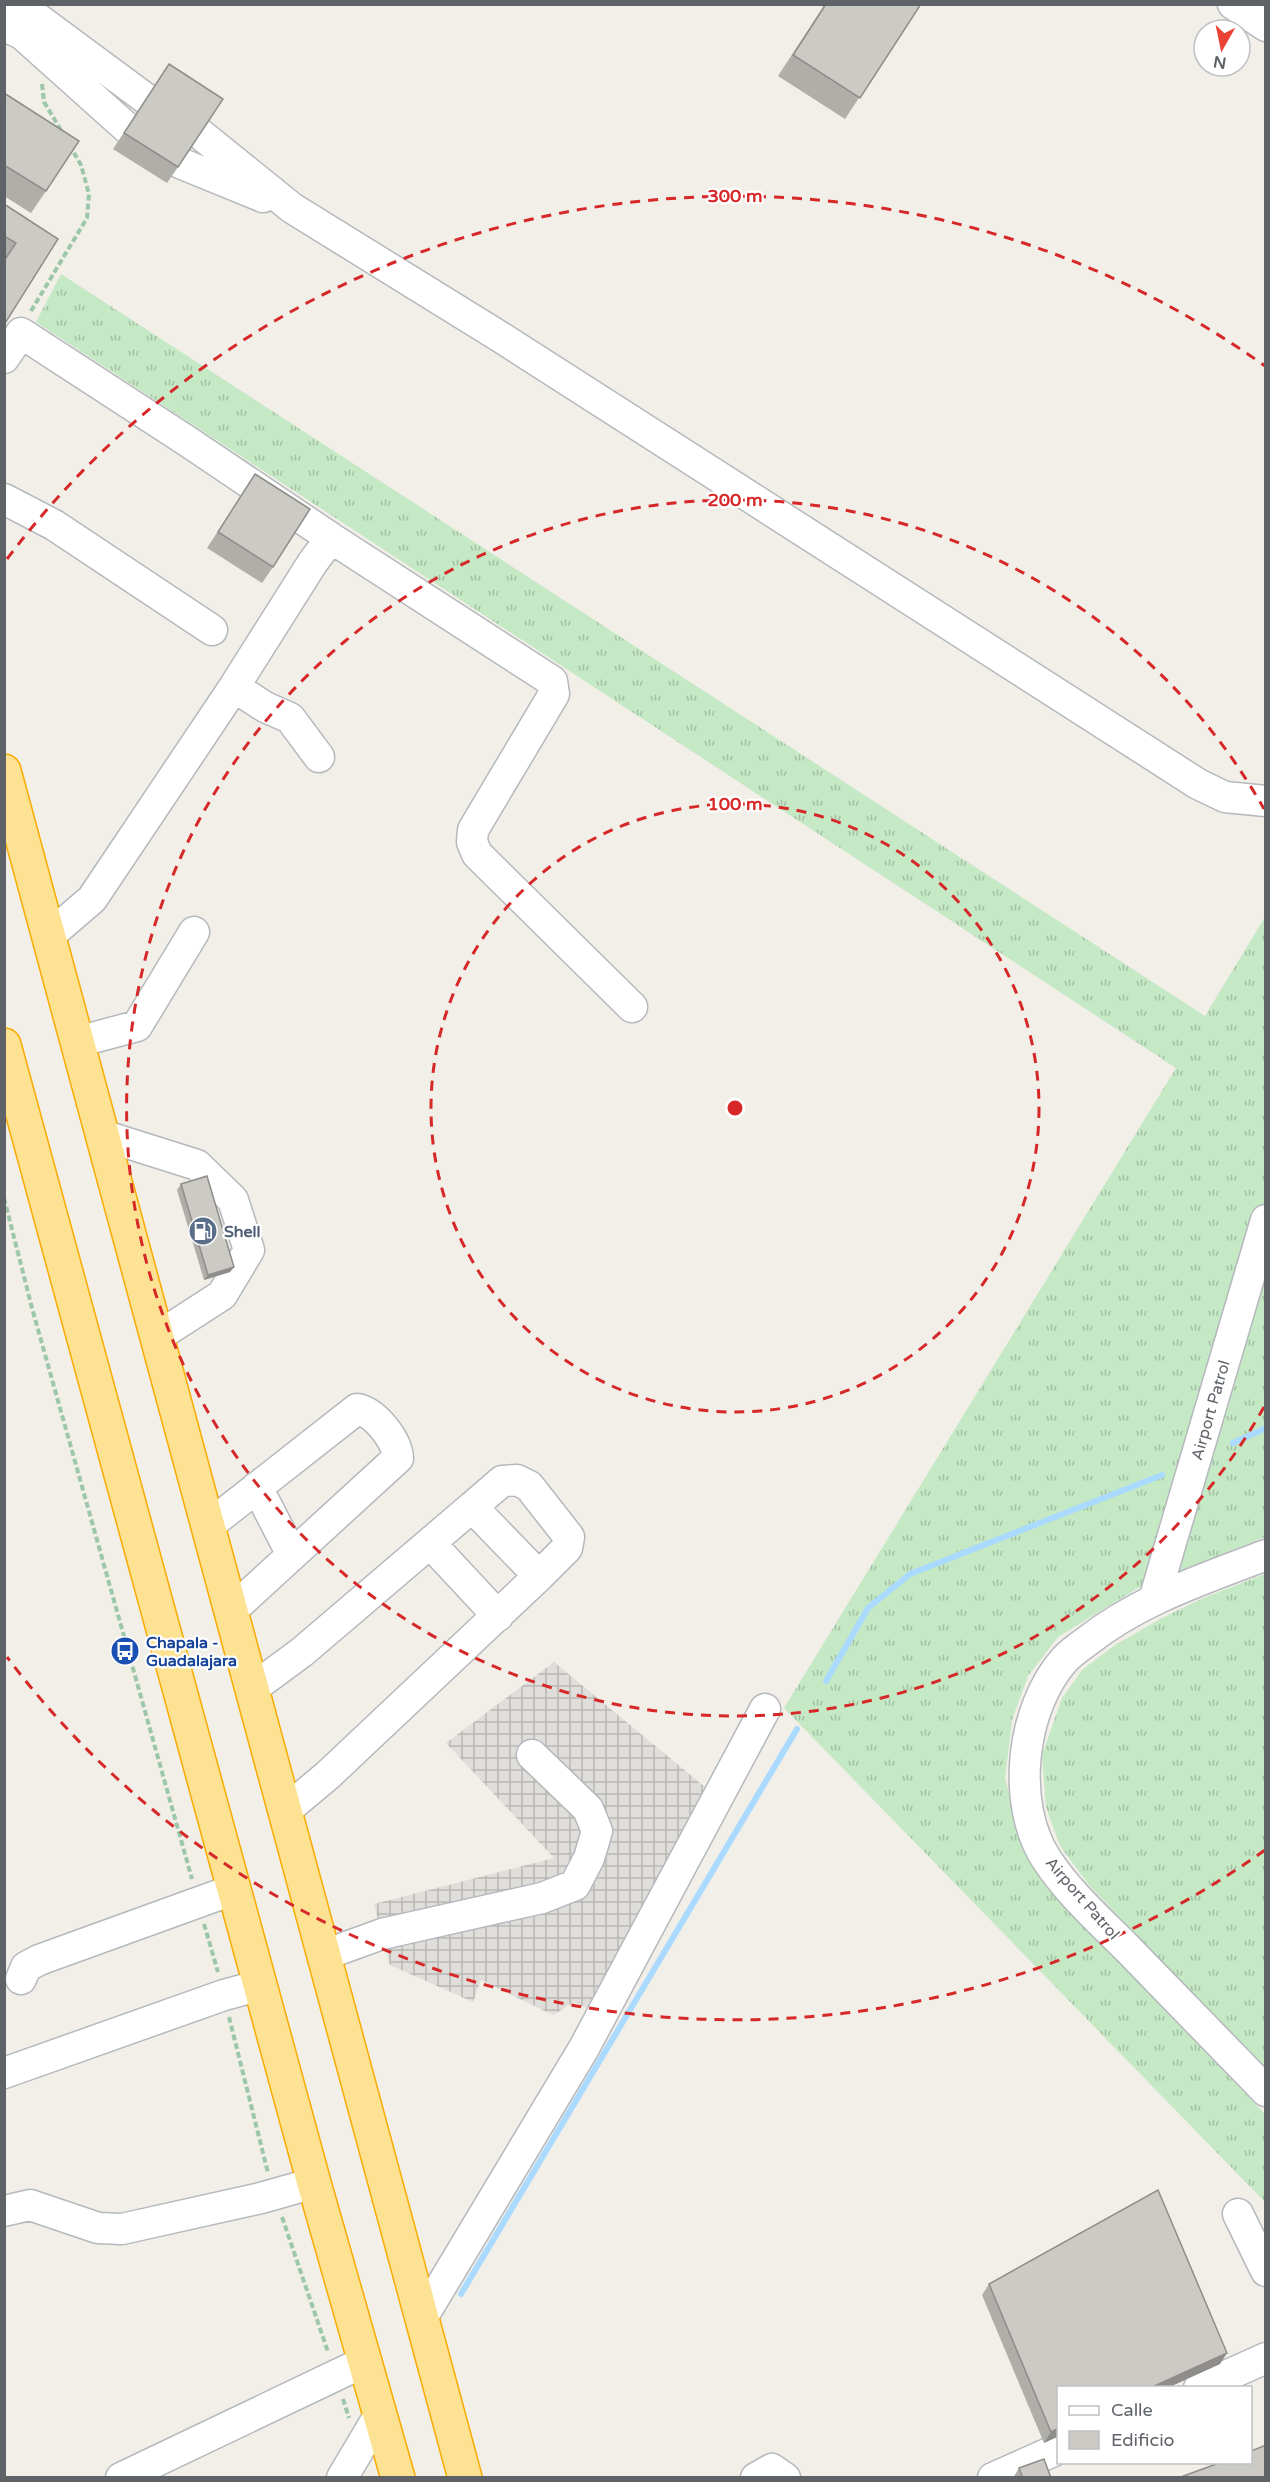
<svg xmlns="http://www.w3.org/2000/svg" width="1270" height="2482" font-family="'Varela Round',sans-serif">
<defs>
<pattern id="industrial-grid" width="8" height="8" patternUnits="userSpaceOnUse" patternTransform="scale(1.5)"><rect width="8" height="8" fill="#e0deda"/><path d="M0 4h8M4 0v8" fill="none" stroke="#b9b8b5"/></pattern>
<pattern id="grass-tufts" width="24" height="20" patternUnits="userSpaceOnUse" patternTransform="scale(1.5)"><rect width="24" height="20" fill="#c5e8c5"/><path d="M3 7l-1-3M5 7V3M7 7l1-3M15 17l-1-3M17 17v-4M19 17l1-3" fill="none" stroke="#a3c0a4"/></pattern>
</defs>
<rect width="100%" height="100%" fill="#f1efe8"/>
<!-- industrial -->
<path fill="url(#industrial-grid)" d="M554 1662 711 1792 594 2011 574 2002 553 2015 481 1980 473 2002 390 1965 374 1904 554 1858 446 1743Z"/>
<!-- grass -->
<path fill="url(#grass-tufts)" d="M61 274 1205 1016 1265 917V1537L1138 1588 1058 1637 1028 1676 1012 1720 1005 1779 1027 1856 1061 1902 1265 2114V2202L784 1708 1176 1068 36 322Z
M1265 1574V2070L1089 1885 1060 1846 1046 1807 1042 1755 1062 1698 1082 1670 1115 1645 1162 1618 1201 1599Z"/>
<g fill="none" stroke-linecap="round" stroke-linejoin="round">
<!-- stream -->
<path stroke="#aadaff" stroke-width="6" d="M1233 1443 1266 1428
M826 1681 868 1608 910 1574 1162 1475
M461 2294 797 1729"/>
<!-- minor casing -->
<g stroke="#b5b8bc" stroke-width="33">
<path id="minor" d="M18 4 145 98
M1233 4 1266 26
M4 26 22 34 127 128
M199 133 292 208 502 338 1198 784 1225 797 1266 801
M180 163 263 197
M4 358 21 333 187 441 331 538 313 562 234 687 92 899 49 936
M4 499 54 525 212 630
M331 538 552 681 554 694 473 830 472 842 477 854 632 1007
M234 687 265 707 290 718 319 757
M77 1042 137 1026 194 932
M102 1135 197 1165 233 1200 249 1250 222 1295 157 1337
M257 1487 292 1555
M472 1507 502 1481 517 1480 529 1486 569 1537 567 1548 539 1576
M208 1526 357 1409C375 1412 397 1440 398 1458L231 1611
M430 1543 498 1616
M1266 1555C1203 1579 1139 1600 1086 1642 1079 1647 1071 1653 1065 1659 1021 1708 1010 1804 1047 1860 1068 1892 1099 1920 1126 1947 1173 1995 1219 2043 1266 2091
M1154 1600 1266 1220
M252 1689 302 1652 472 1507 539 1576 328 1775 285 1811
M324 1955 382 1934 542 1898 575 1885 589 1858 597 1831 588 1809 532 1755
M21 1979 26 1967 39 1960 235 1889
M4 2073 224 1995 261 1985
M4 2211 30 2205 98 2228 122 2229 261 2198 314 2183
M1238 2214 1266 2271
M422 2318 584 2048 765 1709
M1199 2388 1266 2358
M121 2478 366 2361
M342 2478 380 2414
M756 2478 772 2469 785 2478
M993 2478 1058 2449"/>
</g>
<!-- highway casing -->
<g stroke="#f9ab00" stroke-width="36">
<path id="highway" d="M4 771 465 2478
M4 1045 314 2183 398 2478"/>
</g>
<!-- path -->
<path stroke="#9cc7a9" stroke-width="4" stroke-dasharray="6 3" stroke-linecap="butt" d="M181 5V4
M42 84 44 102 62 132
M31 311 87 218 89 194 81 165 70 146
M4 1198 32 1308 192 1879
M204 1924 218 1972
M229 2017 268 2173
M282 2217 328 2352
M343 2399 349 2418"/>
<!-- minor -->
<use href="#minor" stroke="#fff" stroke-width="30"/>
<!-- highway -->
<use href="#highway" stroke="#fde293" stroke-width="33"/>
</g>
<!-- wall -->
<path fill="#afaea9" d="M820 4H921L845 119 778 76 823 7Z
M169 64 178 167 167 183 113 149Z
M4 93 46 191 31 213 4 196Z
M4 204 58 239 4 325Z
M255 474 273 567 262 583 207 548Z
M181 1184 234 1267 230 1272 204 1280 177 1190Z
M989 2284 1220 2364 1167 2388H1059V2436L1044 2443 982 2295Z
M1019 2468 1051 2478H1013Z"/>
<!-- shaded-wall -->
<path fill="#8f8d8a" d="M234 1267 230 1272 204 1280 208 1275Z
M1227 2353 1220 2364 1167 2388H1150Z
M1059 2428V2436L1044 2443 1051 2432Z"/>
<!-- building -->
<path fill="#cccac5" stroke="#8f8d8a" stroke-width="1.5" d="M826 4H921L860 98 793 55Z
M169 64 223 99 178 167 124 133Z
M4 93 79 141 46 191 4 165Z
M4 204 58 239 4 325V261L16 243 4 236Z
M255 474 310 509 273 567 218 532Z
M207 1176 234 1267 208 1275 181 1184Z
M1158 2190 1227 2353 1150 2388H1059V2428L1051 2432 989 2284Z
M1266 2445V2478H1178L1219 2463H1251V2451Z
M1044 2459 1051 2478H1023L1019 2468Z"/>
<!-- distance rings -->
<g fill="none" stroke="#d62828" stroke-width="3" stroke-dasharray="10 8">
<circle cx="735" cy="1108" r="304"/>
<path d="M1264 1407A608 608 0 1 1 1264 809"/>
<path d="M1265 1850A912 912 0 0 1 7 1657M7 559A912 912 0 0 1 1265 366"/>
</g>
<!-- icons -->
<defs>
<g id="fuel-disc" transform="scale(1.5)"><circle r="9.5" fill="#5c6f8a" stroke="#fff"/><path d="M-5.5-6h7V0h2V4h1.3V-2.5L3-4.5l.8-.8L6-3V5H2.5V1h-1V6h-7ZM-4.2-4.7v3.2H.2V-4.7Z" fill="#fff"/></g>
<g id="bus-disc" transform="scale(1.5)"><circle r="9.5" fill="#1a4fb4" stroke="#fff"/><path d="M-5-6H5V4H4V6H2V4H-2V6H-4V4H-5ZM-3.5-4V0h7V-4ZM-3.5 1.2v1.5H-2V1.2ZM2 1.2v1.5H3.5V1.2Z" fill="#fff"/></g>
</defs>
<g fill-rule="evenodd">
<use href="#fuel-disc" x="203" y="1231"/>
<use href="#bus-disc" x="125" y="1651"/>
</g>
<g text-anchor="middle" stroke-width="4.5" stroke-linejoin="round" paint-order="stroke">
<!-- service labels -->
<g font-size="16" font-weight="bold" fill="#4e5e75" stroke="#fff" text-anchor="start">
<text x="224" y="1237">Shell</text>
</g>
<!-- street labels -->
<g font-size="16" fill="#5f6368" stroke="#fff">
<text transform="translate(1210 1410) rotate(-74)" y="6">Airport Patrol</text>
<text transform="translate(1083 1898) rotate(49)" y="6">Airport Patrol</text>
</g>
<!-- transit labels -->
<g font-size="16" font-weight="bold" fill="#164399" stroke="#fff" text-anchor="start">
<text x="146" y="1648">Chapala -<tspan x="146" dy="18">Guadalajara</tspan></text>
</g>
</g>
<circle cx="735" cy="1108" r="9" fill="#d62828" stroke="#fff" stroke-width="3"/>
<g font-size="18" text-anchor="middle" font-weight="bold" fill="#d62828" stroke="#fff" stroke-width="4.5" stroke-linejoin="round" paint-order="stroke">
<text x="735" y="202">300 m</text>
<text x="735" y="506">200 m</text>
<text x="735" y="810">100 m</text>
</g>
<!-- border -->
<rect width="1270" height="2482" fill="none" stroke="#5f6368" stroke-width="12"/>
<!-- legend -->
<rect x="1057" y="2386" width="195" height="78" fill="#ffffff" stroke="#bfc1c3" stroke-width="1.5"/>
<rect x="1069" y="2406" width="30" height="9" fill="#ffffff" stroke="#bfc1c3" stroke-width="1.5"/>
<text x="1111" y="2416" font-size="18" fill="#5f6368">Calle</text>
<rect x="1069" y="2431" width="30" height="18" fill="#cccac5" stroke="#bfc1c3" stroke-width="1.5"/>
<text x="1111" y="2446" font-size="18" fill="#5f6368">Edificio</text>
<!-- north arrow -->
<g transform="translate(1222 48) rotate(189)"><circle r="28" fill="#ffffff" stroke="#bfc1c3" stroke-width="1.5"/>
<path d="M0-4.5L10 22L0 15L-10 22Z" fill="#ea4335"/>
<text y="-9" font-size="16" font-weight="bold" text-anchor="middle" fill="#5f6368">N</text>
</g>
</svg>
